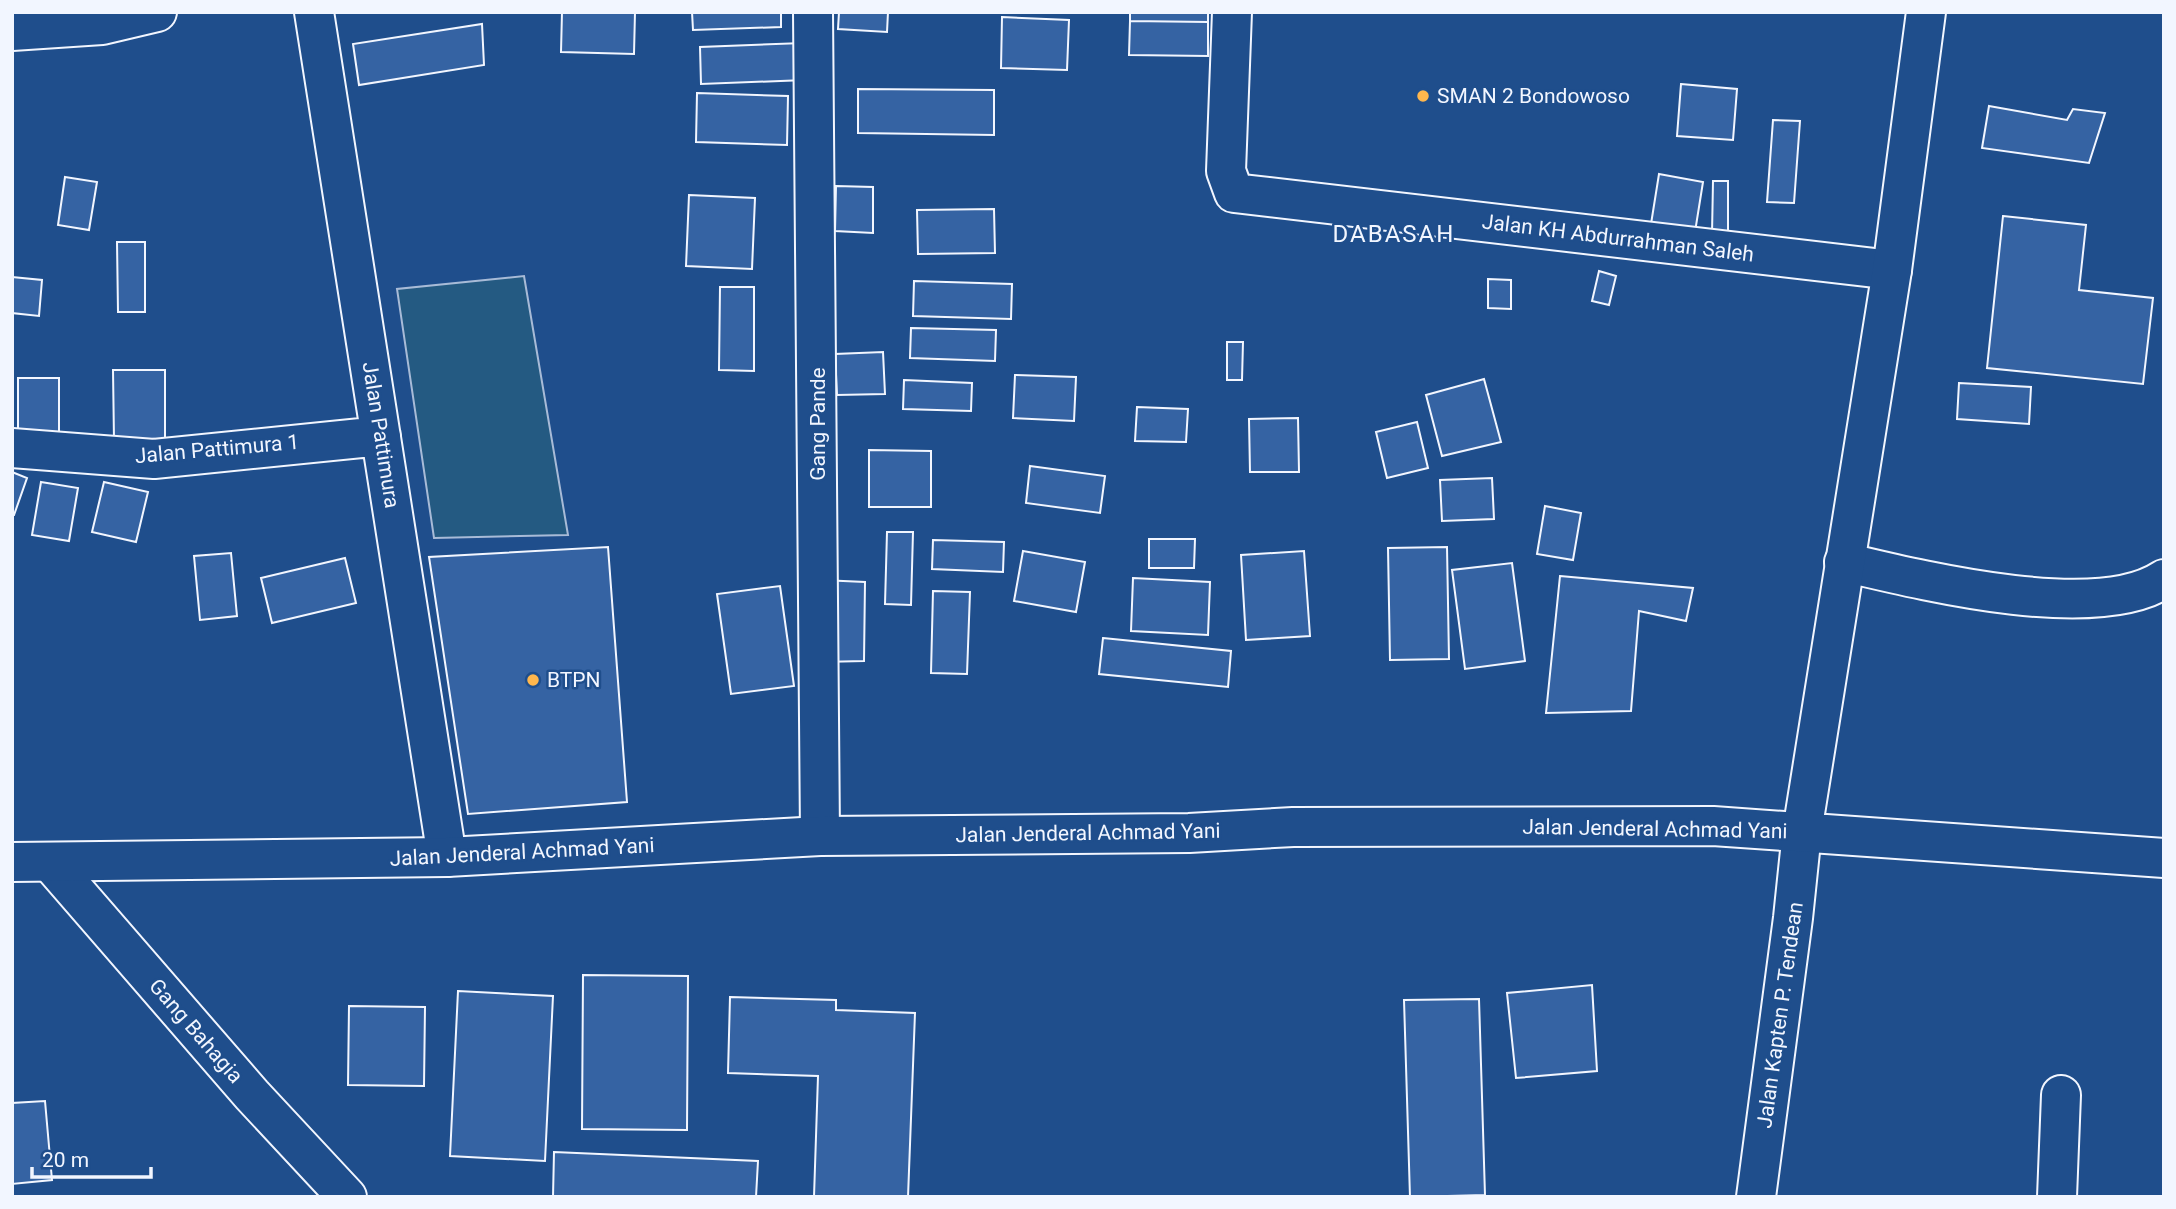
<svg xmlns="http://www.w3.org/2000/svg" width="2176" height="1209" font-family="Roboto,sans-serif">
<rect width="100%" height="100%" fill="#1f4e8c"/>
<!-- green -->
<path fill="#245a82" stroke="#a8bbd7" stroke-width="2" d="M524 276 568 535 434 538 397 289Z"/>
<!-- building -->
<path fill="#3563a3" stroke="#f2f6ff" stroke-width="2" d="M562 12H635L634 54 561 52Z
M692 12H781V27L693 30Z
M839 12H888L887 32 838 29Z
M1130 12H1208V22L1130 21Z
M1002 17 1069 20 1067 70 1001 68Z
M1130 21 1208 22V56L1129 55Z
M482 24 484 65 359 85 353 44Z
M803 43 805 80 701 84 700 47Z
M1681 84 1737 89 1733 140 1677 136Z
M858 89 994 90V135L858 133Z
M697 93 788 96 787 145 696 142Z
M1989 106 2067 120 2073 109 2105 113 2089 163 1982 148Z
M1773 120 1800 121 1794 203 1767 202Z
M1659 174 1703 182 1695 232 1651 224Z
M65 177 97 182 89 230 58 225Z
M1713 181H1728V234H1712Z
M836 186 873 187V233L835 231Z
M689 195 755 198 752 269 686 266Z
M994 209 995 253 918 254 917 210Z
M2003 216 2086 225 2079 290 2153 298 2143 384 1987 368Z
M117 242H145V312H118Z
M1599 271 1616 276 1609 305 1592 301Z
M12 277 42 280 39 316 12 313Z
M1488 279 1511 280V309L1488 308Z
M914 281 1012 284 1011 319 913 316Z
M720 287H754V371L719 370Z
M911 328 996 330 995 361 910 358Z
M1227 342H1243L1242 380H1227Z
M883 352 885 394 837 395 835 354Z
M113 370H165V440H114Z
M1015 375 1076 377 1074 421 1013 418Z
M18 378H59V432H18Z
M1484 379 1501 442 1442 456 1426 395Z
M904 380 972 383 971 411 903 409Z
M1959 383 2031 387 2029 424 1957 419Z
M1137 407 1188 409 1186 442 1135 441Z
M1298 418 1299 472H1250L1249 419Z
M1417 422 1428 468 1387 478 1376 432Z
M869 450 931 451V507H869Z
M1030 466 1105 476 1100 513 1026 503Z
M12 472 27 478 14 515H12Z
M1492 478 1494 519 1442 521 1440 480Z
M41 482 78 488 69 541 32 535Z
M104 482 148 492 136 542 92 532Z
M1545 506 1581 513 1573 560 1537 554Z
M887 532H913L911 605 885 604Z
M1149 539H1195L1194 568H1149Z
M933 540 1004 542 1003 572 932 569Z
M608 547 627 802 468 814 429 557Z
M1447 547 1449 659 1390 660 1388 548Z
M1023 551 1085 562 1076 612 1014 601Z
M1304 551 1310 636 1246 640 1241 555Z
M231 553 237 616 200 620 194 556Z
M345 558 356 603 272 623 261 578Z
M1512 563 1525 661 1465 669 1452 570Z
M1560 576 1693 588 1686 621 1639 611 1631 711 1546 713Z
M1133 578 1210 582 1208 635 1131 631Z
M821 580 865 582 864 661 821 662Z
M780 586 794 686 731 694 717 594Z
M933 591 970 592 967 674 931 673Z
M1103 638 1231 651 1228 687 1099 674Z
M583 975 688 976 687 1130 582 1129Z
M1592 985 1597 1071 1516 1078 1507 993Z
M458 991 553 996 545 1161 450 1156Z
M730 997 836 1000V1010L915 1013 908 1197H814L818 1076 728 1073Z
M1479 999 1485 1195 1410 1197 1404 1000Z
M349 1006 425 1007 424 1086 348 1085Z
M45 1101 52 1180 12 1184V1103Z
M554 1152 758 1161 756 1197H553Z"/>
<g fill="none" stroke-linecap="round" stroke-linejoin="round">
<!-- minor casing -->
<g stroke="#f2f6ff" stroke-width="42">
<path id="minor" d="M314 12 447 857
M813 12 820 836
M1232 12 1226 171 1234 193 1892 270
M12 31 102 25 157 12
M12 448 154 459 381 436
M1844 562C1920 580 2096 624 2164 579
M50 862 252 1095 347 1197
M1756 1197 1793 918 1802 832
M2057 1197 2061 1095"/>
</g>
<!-- major casing -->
<g stroke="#f2f6ff" stroke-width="42">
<path id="major" d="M1802 832 1892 270 1926 12
M12 862 447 857 820 836 1189 833 1293 827 1713 826 2164 858"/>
</g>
<!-- minor -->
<use href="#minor" stroke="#1f4e8c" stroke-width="38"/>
<!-- major -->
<use href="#major" stroke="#1f4e8c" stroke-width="38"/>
</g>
<!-- markers -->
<g fill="#ffb74d" stroke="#1f4e8c" stroke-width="2.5">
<circle cx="1423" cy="96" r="7"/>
<circle cx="533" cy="680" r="7"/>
</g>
<g text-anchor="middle" stroke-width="5" stroke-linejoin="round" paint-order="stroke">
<!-- poi labels -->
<g font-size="21" fill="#f2f6ff" stroke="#1f4e8c" text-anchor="start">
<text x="1437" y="103">SMAN 2 Bondowoso</text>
<text x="547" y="687">BTPN</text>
</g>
<!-- street labels -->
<g font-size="21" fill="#f2f6ff" stroke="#1f4e8c">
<text transform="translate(1618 238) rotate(7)" y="7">Jalan KH Abdurrahman Saleh</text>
<text transform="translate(818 424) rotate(-90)" y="7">Gang Pande</text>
<text transform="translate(381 435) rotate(81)" y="7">Jalan Pattimura</text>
<text transform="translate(217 449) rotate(-5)" y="7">Jalan Pattimura 1</text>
<text transform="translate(1655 829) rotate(1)" y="7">Jalan Jenderal Achmad Yani</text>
<text transform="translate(1088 833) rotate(-1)" y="7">Jalan Jenderal Achmad Yani</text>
<text transform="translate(522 852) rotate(-3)" y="7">Jalan Jenderal Achmad Yani</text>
<text transform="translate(1780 1015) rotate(-82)" y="7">Jalan Kapten P. Tendean</text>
<text transform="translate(196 1031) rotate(49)" y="7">Gang Bahagia</text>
</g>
<!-- quarter labels -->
<g font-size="24" letter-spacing="2" fill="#f2f6ff" stroke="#1f4e8c">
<text x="1394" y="242">DABASAH</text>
</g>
</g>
<!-- border -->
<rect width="2176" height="1209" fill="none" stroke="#f2f6ff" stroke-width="28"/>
<!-- scale -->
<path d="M32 1167v10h119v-10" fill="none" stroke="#f2f6ff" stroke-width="3.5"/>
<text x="42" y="1167" font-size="21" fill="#f2f6ff" stroke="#1f4e8c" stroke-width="5" paint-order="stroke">20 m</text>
</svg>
